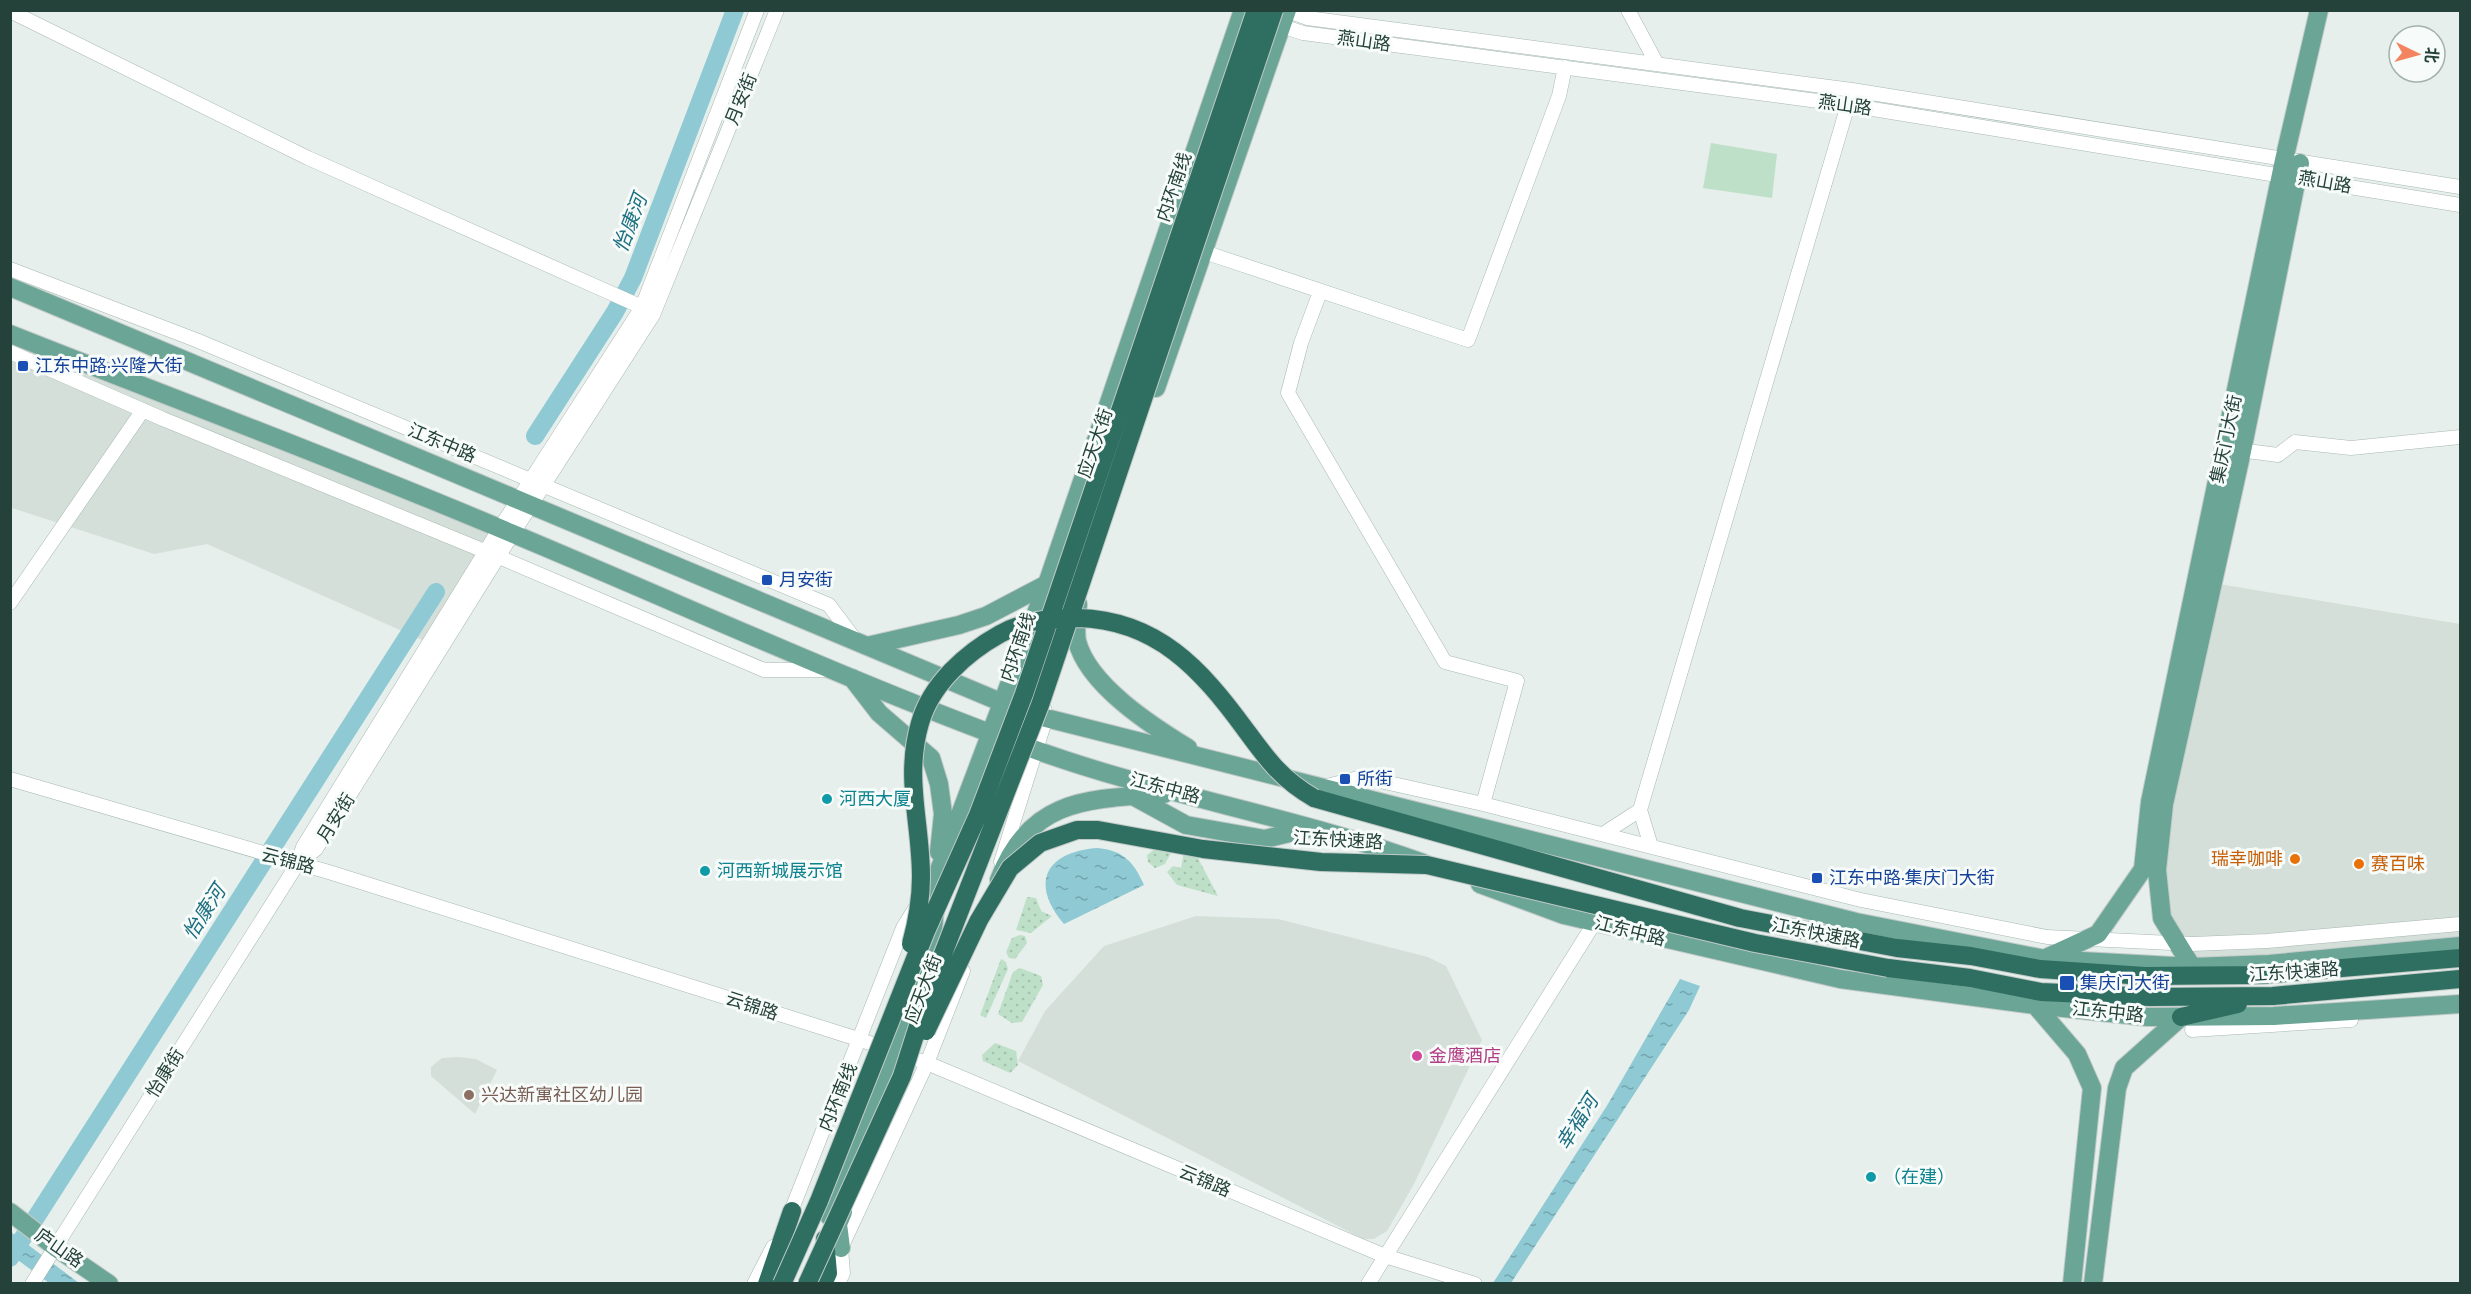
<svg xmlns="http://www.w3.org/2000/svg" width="2471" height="1294" font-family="Barlow,'Noto Sans SC',sans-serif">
<defs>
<pattern id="grass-dots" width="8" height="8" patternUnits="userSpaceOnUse" patternTransform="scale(1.5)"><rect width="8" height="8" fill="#bfe0c8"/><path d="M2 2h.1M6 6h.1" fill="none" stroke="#a4c1ad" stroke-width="1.8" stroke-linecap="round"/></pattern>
<pattern id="water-ripples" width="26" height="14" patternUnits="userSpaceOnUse" patternTransform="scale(1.5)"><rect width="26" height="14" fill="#8ec9d4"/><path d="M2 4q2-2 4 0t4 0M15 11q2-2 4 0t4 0" fill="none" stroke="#74a5ad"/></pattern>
</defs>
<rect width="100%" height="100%" fill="#e6efeb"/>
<!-- built -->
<path fill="#d4dfda" d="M10 334 500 528 429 643 207 544 154 554 12 508Z
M2213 583 2460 624V946L2192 967 2162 918 2157 870Z
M1196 916 1278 919 1428 957 1446 966 1482 1040 1414 1184 1387 1231 1374 1239H1363L1018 1061 1045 1011 1104 946Z
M459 1057 476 1059 497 1070 475 1114 431 1076V1067L442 1058Z"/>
<!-- grass -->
<path fill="url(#grass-dots)" d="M1191 845 1218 896 1177 885 1167 872 1173 866 1181 868 1185 846Z
M1155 849 1171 853 1165 864 1155 868 1148 862 1147 855Z
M1027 897 1036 898 1041 911 1052 916 1031 933 1016 930Z
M1020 935 1025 936 1027 943 1015 959 1009 958 1006 952 1012 938Z
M1001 959 1006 962 1008 969 986 1018 980 1015Z
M1020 968 1041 976 1043 985 1022 1022 1012 1023 998 1014 1013 972Z
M995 1043 1016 1051 1018 1065 1010 1073 983 1061 982 1055Z"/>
<!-- pitch -->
<path fill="#bfe0c8" d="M1711 143 1777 154 1772 198 1703 188Z"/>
<!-- water -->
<path fill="url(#water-ripples)" d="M1097 848C1123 850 1134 862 1144 885L1064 924C1029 883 1046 852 1097 848Z
M1680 979 1700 986 1689 1010 1511 1283H1493L1608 1104Z
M11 1232 79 1283H49L11 1255Z"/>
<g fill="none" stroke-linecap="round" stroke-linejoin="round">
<!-- river -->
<path stroke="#8ec9d4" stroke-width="18" d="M535 436 615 312 633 278 735 10
M10 1258 436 592"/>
<!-- minor casing -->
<g stroke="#a8b8b2" stroke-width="15">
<path id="minor" d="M1285 10 1307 18 1852 90 2460 187
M1628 10 1657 64
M10 11 308 158 642 307
M1273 23 1303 33 1848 105 2460 205
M1204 252 1468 340 1559 96 1565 67
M10 269 196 340 829 605 856 641
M1320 292 1301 343 1288 393 1445 662 1517 681 1483 804
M10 352 163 419 499 557 764 670H826
M2224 448 2278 455 2295 442 2351 448 2460 437
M10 603 143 410
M10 779 332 873 858 1039 927 1063 1385 1256 1475 1284
M1323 787 1362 777 1483 804 1861 900 2047 937 2192 944 2267 941 2460 924
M1603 834 1640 810
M1651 846 1640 810 1850 98
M1001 862 1046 718 1044 708
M298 863 316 849 513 533 653 315 777 10
M2192 1030 2351 1020
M788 1219 903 928 916 907
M32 1284 298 863 303 847 500 528 642 307 757 10
M754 1284 773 1247
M838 1284 843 1273 841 1248 927 1063 963 971
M1368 1284 1595 922"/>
</g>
<!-- major casing -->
<g stroke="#c2cac8" stroke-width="20">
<path id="major" d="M10 287 1003 703 1046 718 1856 922 2045 959 2192 967 2269 964 2460 946
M10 334C177 400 346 463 511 533 684 605 854 684 1030 748 1158 795 1295 816 1423 863
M1156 388 1287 10
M1078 604C1077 615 1075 630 1077 641 1088 685 1152 726 1188 748
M867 646 959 625 986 616 1047 584
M852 678 879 713 931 758 939 784 943 814 939 852
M1133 796 1186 825 1265 839 1310 828
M999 880C1030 798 1087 799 1164 794
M1480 884 1564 915 1840 979 2035 1005 2147 1017 2274 1016 2460 1004
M2046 958 2098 934 2143 869 2150 802 2284 160 2319 10
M2192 967 2162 918 2157 870 2164 804 2242 451 2300 163
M2035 1005 2077 1054 2092 1088 2072 1284
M904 1012 932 942 938 873 1047 584 1243 10
M10 1212 55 1247 109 1284
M829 1216 917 1003
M841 1248 838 1224 843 1212
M2093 1284 2117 1088 2124 1068 2181 1017"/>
</g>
<!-- highway casing -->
<g stroke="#c2cac8" stroke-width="20">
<path id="highway" d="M1314 798 1740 918 1897 948 1971 956 2040 969 2145 976 2260 975 2460 958
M1888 968 1970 978 2041 992 2150 997 2273 996 2460 979
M2181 1017 2238 1004
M767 1284 792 1211
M823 1284 828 1273 825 1239"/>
</g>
<!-- minor -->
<use href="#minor" stroke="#fff" stroke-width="14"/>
<!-- major -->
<use href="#major" stroke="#6aa596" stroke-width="18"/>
<!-- highway -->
<use href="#highway" stroke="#2f6f62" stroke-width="18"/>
<!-- highway-bridge casing -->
<g stroke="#c2cac8" stroke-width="20" stroke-linecap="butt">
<path id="highway-bridge" d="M911 944C917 922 921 899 921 877 921 822 904 778 920 723 931 684 966 653 1000 634 1025 620 1050 618 1078 618 1157 620 1201 669 1245 729 1267 759 1281 779 1314 798
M926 1031 979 920 1010 868 1040 843 1077 830H1098L1203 849 1321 862 1427 865 1755 943 1888 968
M782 1284 819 1201 926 931 978 815 1024 694 1256 10
M807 1284 902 1076 932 982 1040 705 1274 10"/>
</g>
<!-- highway-bridge -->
<use href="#highway-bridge" stroke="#2f6f62" stroke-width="18"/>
</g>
<!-- markers -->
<g fill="#1a4fb4" stroke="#f7fbf9" stroke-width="2">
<rect x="17" y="360" width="12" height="12" rx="3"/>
<rect x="761" y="574" width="12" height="12" rx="3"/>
<rect x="1339" y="773" width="12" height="12" rx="3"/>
<rect x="1811" y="872" width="12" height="12" rx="3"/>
<rect x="2059" y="975" width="16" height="16" rx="3"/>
</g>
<g fill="#0f9aa8" stroke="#f7fbf9" stroke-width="2">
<circle cx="827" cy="799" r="6"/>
<circle cx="705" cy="871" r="6"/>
<circle cx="1871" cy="1177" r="6"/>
</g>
<g fill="#e8710a" stroke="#f7fbf9" stroke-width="2">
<circle cx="2295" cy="859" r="6"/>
<circle cx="2359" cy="864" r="6"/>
</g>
<circle fill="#d1479c" stroke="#f7fbf9" stroke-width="2" cx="1417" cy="1056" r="6"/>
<circle fill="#8d6e63" stroke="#f7fbf9" stroke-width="2" cx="469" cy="1095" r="6"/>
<g text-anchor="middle" stroke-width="6" stroke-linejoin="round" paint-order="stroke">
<!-- street labels -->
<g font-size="18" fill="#24423a" stroke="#f7fbf9">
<text transform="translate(1364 41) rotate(8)" y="6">燕山路</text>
<text transform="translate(741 99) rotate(-68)" y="6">月安街</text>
<text transform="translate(1845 105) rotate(8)" y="6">燕山路</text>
<text transform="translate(2325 182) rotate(10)" y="6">燕山路</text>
<text transform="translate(1174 187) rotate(-71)" y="6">内环南线</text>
<text transform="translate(2226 439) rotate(-78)" y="6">集庆门大街</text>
<text transform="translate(442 443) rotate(23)" y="6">江东中路</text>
<text transform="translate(1095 443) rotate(-71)" y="6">应天大街</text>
<text transform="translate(1018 647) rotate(-71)" y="6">内环南线</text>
<text transform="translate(1165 788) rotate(15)" y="6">江东中路</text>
<text transform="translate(336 818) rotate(-58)" y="6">月安街</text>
<text transform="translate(1338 840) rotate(3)" y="6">江东快速路</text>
<text transform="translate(288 861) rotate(15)" y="6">云锦路</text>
<text transform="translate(1630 931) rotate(14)" y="6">江东中路</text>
<text transform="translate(1816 933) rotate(11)" y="6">江东快速路</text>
<text transform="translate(2294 972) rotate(-4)" y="6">江东快速路</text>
<text transform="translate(923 989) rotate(-69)" y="6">应天大街</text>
<text transform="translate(752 1006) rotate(18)" y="6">云锦路</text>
<text transform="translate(2108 1012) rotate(6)" y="6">江东中路</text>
<text transform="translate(165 1073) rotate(-58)" y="6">怡康街</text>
<text transform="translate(838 1097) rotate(-68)" y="6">内环南线</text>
<text transform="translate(1205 1181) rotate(23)" y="6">云锦路</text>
<text transform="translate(59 1248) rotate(35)" y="6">庐山路</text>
</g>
<!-- transit labels -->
<g font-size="18" fill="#164399" stroke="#f7fbf9" text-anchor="start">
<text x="35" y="372">江东中路·兴隆大街</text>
<text x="779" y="586">月安街</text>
<text x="1357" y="785">所街</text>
<text x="1829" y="884">江东中路·集庆门大街</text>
<text x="2080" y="989">集庆门大街</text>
</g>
<!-- culture labels -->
<g font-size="18" fill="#0d838f" stroke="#f7fbf9" text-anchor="start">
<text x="839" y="805">河西大厦</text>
<text x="717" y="877">河西新城展示馆</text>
<text x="1883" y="1183">（在建）</text>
</g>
<!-- food labels -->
<g font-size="18" fill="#c56008" stroke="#f7fbf9" text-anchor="end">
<text x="2283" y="865">瑞幸咖啡</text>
<text x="2371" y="870" text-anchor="start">赛百味</text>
</g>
<!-- hotel labels -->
<g font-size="18" fill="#b23c85" stroke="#f7fbf9" text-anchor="start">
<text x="1429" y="1062">金鹰酒店</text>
</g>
<!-- education labels -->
<g font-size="18" fill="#785e54" stroke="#f7fbf9" text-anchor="start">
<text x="481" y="1101">兴达新寓社区幼儿园</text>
</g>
<!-- water labels -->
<g font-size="20" font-style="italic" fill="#1c6f80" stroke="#f7fbf9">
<text transform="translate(630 223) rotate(-69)" y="7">怡康河</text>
<text transform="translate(204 912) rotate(-57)" y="7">怡康河</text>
<text transform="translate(1577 1122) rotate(-58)" y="7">幸福河</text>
</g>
</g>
<!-- border -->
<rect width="2471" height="1294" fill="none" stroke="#24423a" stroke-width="24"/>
<!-- north arrow -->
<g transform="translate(2417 54) rotate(95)"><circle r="28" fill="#f7fbf9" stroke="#a3b1ad" stroke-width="1.5"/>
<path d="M0-4.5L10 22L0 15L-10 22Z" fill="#f4845f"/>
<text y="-9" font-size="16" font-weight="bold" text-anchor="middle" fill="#24423a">北</text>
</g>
</svg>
